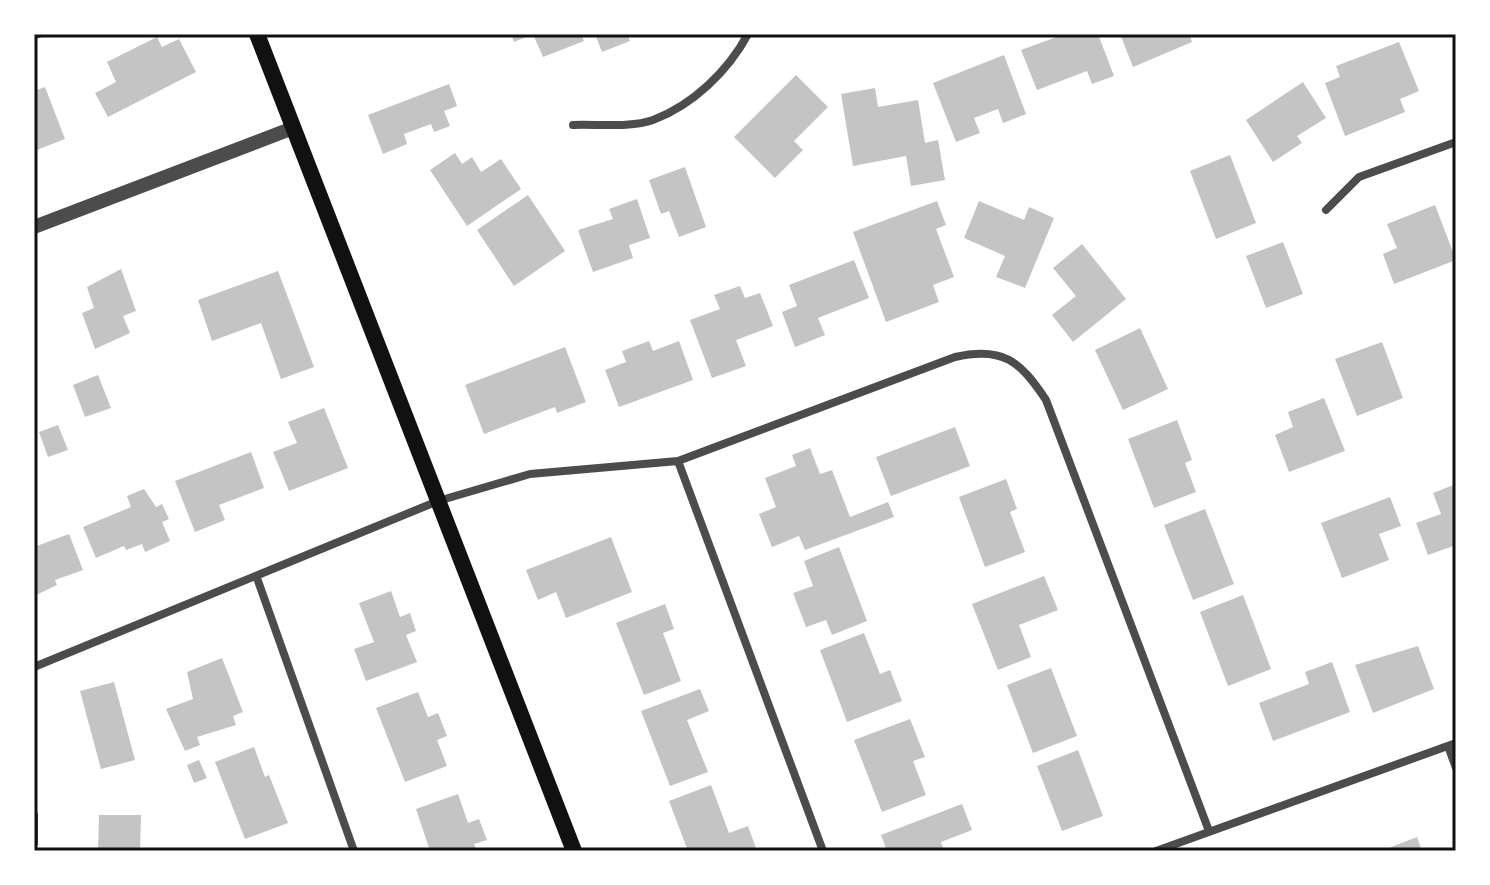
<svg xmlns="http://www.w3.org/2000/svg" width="1490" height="885" font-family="Figtree,sans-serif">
<rect width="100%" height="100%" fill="#fff"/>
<!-- building -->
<path fill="#c4c4c4" d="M511 34H581L584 41 543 57 533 34 514 42Z
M595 34H627L630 41 602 52Z
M1065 34H1098L1114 76 1092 84 1087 71 1037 90 1021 50Z
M1120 34H1189L1192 42 1133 67Z
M157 37 162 47 179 39 196 72 108 117 95 93 116 82 107 62Z
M1399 42 1419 91 1400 99 1405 112 1345 136 1325 83 1340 77 1336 66Z
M1004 55 1026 114 1003 123 998 109 974 118 980 133 956 142 933 83Z
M796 75 828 107 794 141 803 150 775 178 734 137Z
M1303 82 1326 118 1297 136 1302 143 1273 162 1246 120Z
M449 84 457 106 444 111 450 126 434 132 431 124 404 134 407 144 383 154 368 115Z
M45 87 65 139 34 151V91Z
M875 88 878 107 918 100 925 143 938 140 945 180 911 186 906 156 853 166 841 94Z
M455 153 462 164 472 157 481 172 501 159 521 189 467 226 430 170Z
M1230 155 1256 223 1216 239 1190 171Z
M685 167 706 227 679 237 669 211 661 214 649 180Z
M528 195 565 251 514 286 477 230Z
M637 199 650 238 629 245 633 258 593 272 578 230 613 219 609 209Z
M937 201 946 225 936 229 954 277 933 285 939 302 886 322 853 232Z
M979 201 1024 220 1029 207 1054 218 1025 288 996 277 1005 256 964 238Z
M1435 205 1456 260 1394 284 1383 254 1397 248 1387 224Z
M1283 242 1303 294 1266 308 1246 256Z
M1082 244 1126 299 1073 342 1052 315 1076 296 1053 268Z
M854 260 869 298 818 318 825 335 795 347 782 312 797 306 789 285Z
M121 269 136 311 123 316 130 333 95 349 82 313 94 308 87 287Z
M278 271 314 367 281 379 261 323 212 341 198 300Z
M740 286 745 298 760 293 773 326 736 340 746 366 712 378 690 320 720 309 714 295Z
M1140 328 1168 389 1123 410 1095 350Z
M649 341 653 351 679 341 693 380 619 407 605 370 626 362 622 351Z
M1382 342 1403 398 1357 416 1335 359Z
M565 347 586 402 557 413 555 407 484 434 465 385Z
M98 375 111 408 85 417 73 385Z
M1324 398 1345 451 1289 472 1275 435 1293 427 1288 412Z
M324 408 348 468 289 491 273 452 297 443 288 422Z
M1177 420 1192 460 1185 463 1196 492 1154 508 1128 439Z
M58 425 68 450 48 457 39 432Z
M955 427 970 466 891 496 876 457Z
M810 448 820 474 832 470 850 517 888 502 894 517 805 550 799 536 772 547 759 514 776 507 765 478 796 466 792 455Z
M251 452 264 488 219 505 225 520 195 532 175 481Z
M1006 479 1017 509 1010 512 1025 552 985 567 959 497Z
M1456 484V545L1428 555 1416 523 1441 514 1433 493Z
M144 489 156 507 162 504 169 519 162 522 170 541 145 552 142 544 126 550 124 546 96 558 83 527 131 507 127 496Z
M1390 497 1401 526 1379 534 1389 560 1342 578 1321 523Z
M1205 509 1234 584 1193 600 1164 525Z
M69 534 83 570 55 580 57 585 34 596V547Z
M611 537 632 592 566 618 556 592 538 600 526 570Z
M839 547 867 621 832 635 826 620 806 627 793 593 813 586 804 561Z
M1044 576 1058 610 1019 625 1031 657 998 670 972 604Z
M391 591 400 617 410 613 416 631 406 635 417 662 366 681 354 649 374 642 359 603Z
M1243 595 1271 669 1228 686 1200 612Z
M665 604 674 629 663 633 681 681 644 695 616 623Z
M864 633 880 674 890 670 902 701 847 722 820 650Z
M1418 646 1434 689 1373 713 1355 665Z
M222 658 243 712 233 716 236 725 197 737 200 745 185 751 166 709 193 699 187 672Z
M1332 662 1350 712 1273 741 1259 703 1309 684 1305 672Z
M1051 668 1077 736 1033 753 1007 685Z
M114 682 135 760 101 769 80 691Z
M700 689 709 711 687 720 708 772 670 786 641 711Z
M418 692 428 717 438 713 447 736 437 740 447 766 405 782 376 708Z
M910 719 925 757 913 761 926 795 882 812 854 740Z
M254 747 265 777 269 775 288 823 245 839 215 762Z
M1078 750 1103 816 1062 831 1037 766Z
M199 760 207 778 194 783 187 765Z
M711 785 729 833 748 826 757 851H688L669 801Z
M458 794 468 823 479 819 487 840 474 844 477 851H430L416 809Z
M962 804 972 830 941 842 944 851H887L881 835Z
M99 815H141L140 851H98Z
M1417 837 1422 851H1381Z"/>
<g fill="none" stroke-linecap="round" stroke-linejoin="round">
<!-- service -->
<path stroke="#4c4c4c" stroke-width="5" d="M34 37 43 34"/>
<!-- minor -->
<path stroke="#4c4c4c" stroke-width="8" d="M573 125C597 124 631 128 653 120 693 105 728 71 748 34
M1326 210 1359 177 1456 142
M678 461 823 851
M257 578 354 851
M34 667 438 501 530 474 678 461 955 357C1003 346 1020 361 1046 400L1209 831
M1448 746 1456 768
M34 815V843
M1156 851 1456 743"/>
<!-- tertiary -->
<path stroke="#4c4c4c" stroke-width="14" d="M34 227 293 128"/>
<!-- secondary -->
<path stroke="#111" stroke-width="16" d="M257 34 574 851"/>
</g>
<!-- border -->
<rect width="1490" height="885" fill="none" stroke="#ffffff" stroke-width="72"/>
<rect x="36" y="36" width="1418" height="813" fill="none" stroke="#111" stroke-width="3"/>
</svg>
